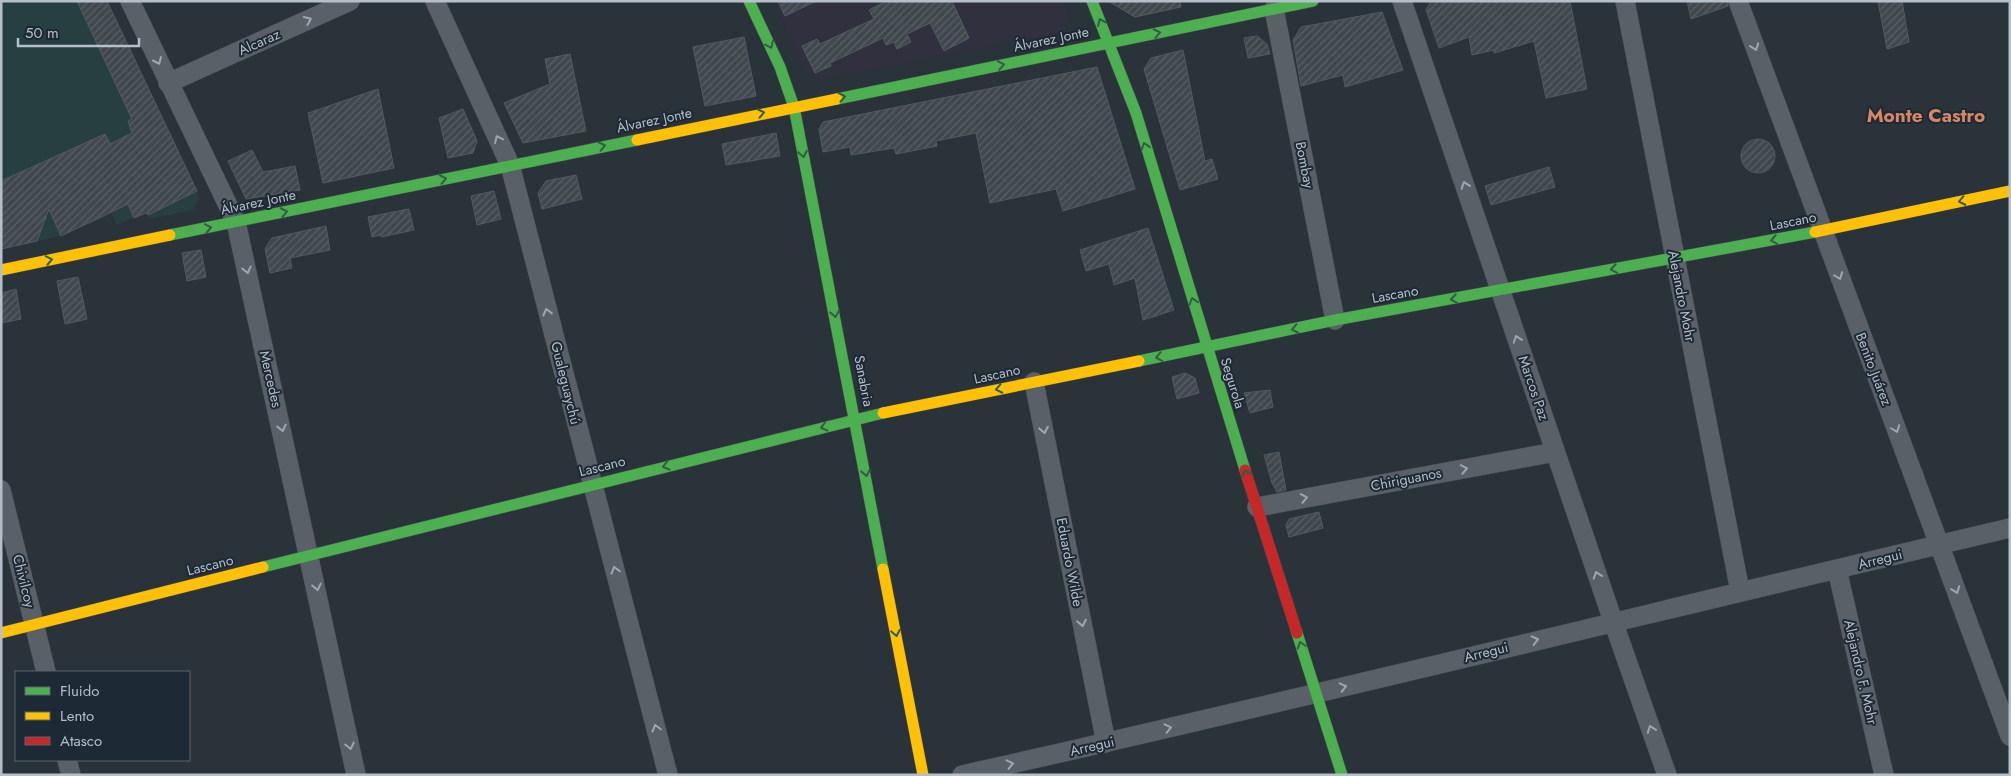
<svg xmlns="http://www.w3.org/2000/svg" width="2011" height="776" font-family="Jost,sans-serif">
<defs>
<pattern id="building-hatch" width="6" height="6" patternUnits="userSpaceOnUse" patternTransform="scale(1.25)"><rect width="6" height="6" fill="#40474d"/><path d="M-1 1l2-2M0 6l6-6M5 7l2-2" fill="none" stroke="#596065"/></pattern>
</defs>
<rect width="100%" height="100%" fill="#2a323a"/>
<!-- medical -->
<path fill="#30303f" d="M773 1H1063L1070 17 1064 31 821 80 807 74Z"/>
<!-- green -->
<path fill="#273f40" d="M1 1H107L197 191 199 199 193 210 150 219 146 213 116 225 112 214 61 236 1 249Z"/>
<!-- building -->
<path fill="url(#building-hatch)" stroke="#525a61" d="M77 1H107L197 191 148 215 146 213 134 218 128 204 61 236 49 209 37 241 1 249V181L105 134 110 144 132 133 128 121 132 119Z
M778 1H816L785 16Z
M887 1H952L969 38 944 51 930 23 907 34 911 42 897 49 894 42 886 45 883 38 830 63 831 66 815 73 802 46 817 39 820 44 874 19 869 10Z
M1108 1H1180L1181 7 1135 17Z
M1431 1H1570L1587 89 1546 98 1534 41 1494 53V50L1472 55 1469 37 1439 48 1426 10Z
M1687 1H1727L1728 6 1691 19Z
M1878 1H1902L1909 42 1887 49Z
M1382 12 1403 70 1345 87 1343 75 1301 86 1293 40 1301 27Z
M1257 36 1267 44 1270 54 1248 58 1244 38Z
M744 37 756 96 705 106 693 47Z
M1183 50 1205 161 1212 159 1218 179 1180 190 1144 69 1151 58Z
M570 54 586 131 523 143 504 103 550 84 545 59Z
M1097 67 1135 189 1063 211 1056 189 990 203 976 133 936 141 937 146 896 154 894 148 851 155 850 147 823 152 819 129 823 122Z
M378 89 394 168 323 183 308 113Z
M463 109 477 141 473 153 448 158 439 118Z
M776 133 780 156 726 165 722 144Z
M1741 156a17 17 0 1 1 34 0a17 17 0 1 1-34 0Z
M252 150 263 172 295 166 300 190 246 199 228 161Z
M1549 167 1555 187 1491 205 1485 186Z
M576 175 582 199 542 209 538 193 546 181Z
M494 191 501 219 477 225 471 196Z
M409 209 414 230 381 237V235L372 237 368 217Z
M326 226 330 250 290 258 292 268 270 273 265 249 272 238Z
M1148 228 1174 310 1143 320 1135 278 1114 285 1109 264 1086 271 1080 250Z
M201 250 206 277 187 281 182 253Z
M78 277 87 319 65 324 57 281Z
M16 289 21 319 1 323V293Z
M1185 373 1195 378 1199 393 1177 399 1172 377Z
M1270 390 1273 407 1250 413 1244 393Z
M1279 452 1286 490 1277 492 1272 483 1264 455Z
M1319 512 1323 528 1289 537 1286 525 1289 519Z"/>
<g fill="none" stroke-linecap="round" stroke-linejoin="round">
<!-- street casing -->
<g stroke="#484e54" stroke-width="20">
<path id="street" d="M130 1 236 222 356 775
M435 1 510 165 668 775
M1402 1 1613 621 1667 775
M1625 1 1740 591
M1738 1 2010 736
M1274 9 1335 320
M168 83 350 1
M1034 382 1106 743
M1 490 46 672
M1257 507 1555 452
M1837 569 1884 775
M67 760 71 775
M962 775C1312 697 1661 610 2010 528"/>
</g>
<!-- fast casing -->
<g stroke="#484e54" stroke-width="12">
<path id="fast" d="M749 1 780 67 794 107 883 569
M1092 1 1136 113 1245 470
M837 99 1313 1
M170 235 637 140
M1139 361 1335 320 1815 232
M263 567 883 413
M1297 633 1342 775"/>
</g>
<!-- slow casing -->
<g stroke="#484e54" stroke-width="12">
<path id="slow" d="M637 140 837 99
M1815 232 2010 191
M1 270 170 235
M883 413 1139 361
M883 569 923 775
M1 633 263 567"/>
</g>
<!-- jam casing -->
<g stroke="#484e54" stroke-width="12">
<path id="jam" d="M1245 470 1297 633"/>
</g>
<!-- street -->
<use href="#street" stroke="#5a6067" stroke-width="19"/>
<!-- fast -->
<use href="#fast" stroke="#4caf50" stroke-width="11"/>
<!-- slow -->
<use href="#slow" stroke="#ffc107" stroke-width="11"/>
<!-- jam -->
<use href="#jam" stroke="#c62828" stroke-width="11"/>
</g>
<!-- one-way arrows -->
<defs><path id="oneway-chevron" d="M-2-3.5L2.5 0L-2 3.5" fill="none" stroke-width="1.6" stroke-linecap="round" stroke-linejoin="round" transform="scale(1.25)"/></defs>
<g stroke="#9ea7b1">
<use href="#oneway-chevron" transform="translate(308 20) rotate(-24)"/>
<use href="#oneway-chevron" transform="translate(1755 47) rotate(70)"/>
<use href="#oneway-chevron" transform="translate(158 61) rotate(66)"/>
<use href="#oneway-chevron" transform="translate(498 139) rotate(-115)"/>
<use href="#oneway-chevron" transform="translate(1465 185) rotate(-109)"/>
<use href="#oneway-chevron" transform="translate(247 270) rotate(77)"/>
<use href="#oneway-chevron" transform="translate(1839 276) rotate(69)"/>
<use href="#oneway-chevron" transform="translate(547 312) rotate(-104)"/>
<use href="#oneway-chevron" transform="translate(1517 339) rotate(-109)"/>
<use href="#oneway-chevron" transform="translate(282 428) rotate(77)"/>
<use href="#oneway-chevron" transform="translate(1896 429) rotate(69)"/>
<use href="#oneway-chevron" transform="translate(1044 430) rotate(79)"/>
<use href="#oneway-chevron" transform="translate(1464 469) rotate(-11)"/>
<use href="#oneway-chevron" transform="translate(1304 498) rotate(-11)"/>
<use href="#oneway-chevron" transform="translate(615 570) rotate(-105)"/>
<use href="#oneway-chevron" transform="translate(1597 575) rotate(-109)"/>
<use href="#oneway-chevron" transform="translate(317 587) rotate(78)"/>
<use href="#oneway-chevron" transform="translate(1956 590) rotate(70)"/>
<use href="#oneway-chevron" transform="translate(1082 623) rotate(79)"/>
<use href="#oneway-chevron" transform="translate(1535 640) rotate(-14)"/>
<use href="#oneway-chevron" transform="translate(1343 687) rotate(-14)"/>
<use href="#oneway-chevron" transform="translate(656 728) rotate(-105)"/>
<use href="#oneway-chevron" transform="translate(1168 728) rotate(-13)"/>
<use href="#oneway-chevron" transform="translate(1651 729) rotate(-110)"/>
<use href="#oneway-chevron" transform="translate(350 746) rotate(78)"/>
<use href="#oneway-chevron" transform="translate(1010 764) rotate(-13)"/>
</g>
<g stroke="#305f3f">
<use href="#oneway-chevron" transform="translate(1101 22) rotate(-114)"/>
<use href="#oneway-chevron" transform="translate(1157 33) rotate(-12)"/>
<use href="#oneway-chevron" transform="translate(770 45) rotate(65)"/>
<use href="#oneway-chevron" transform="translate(1001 65) rotate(-11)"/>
<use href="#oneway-chevron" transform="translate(842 97) rotate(-11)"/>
<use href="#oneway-chevron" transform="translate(761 113) rotate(-12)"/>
<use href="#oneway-chevron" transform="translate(602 146) rotate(-12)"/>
<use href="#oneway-chevron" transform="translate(1145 146) rotate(-107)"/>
<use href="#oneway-chevron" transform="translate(803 154) rotate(79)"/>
<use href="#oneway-chevron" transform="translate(443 179) rotate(-12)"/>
<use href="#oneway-chevron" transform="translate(1962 201) rotate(168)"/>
<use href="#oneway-chevron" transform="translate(284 212) rotate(-12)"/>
<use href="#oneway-chevron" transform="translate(208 228) rotate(-11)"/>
<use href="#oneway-chevron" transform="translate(1774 240) rotate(169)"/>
<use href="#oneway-chevron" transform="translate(49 260) rotate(-11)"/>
<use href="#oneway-chevron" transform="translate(1614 269) rotate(170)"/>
<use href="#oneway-chevron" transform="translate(1454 299) rotate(170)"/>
<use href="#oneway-chevron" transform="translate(1193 301) rotate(-107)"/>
<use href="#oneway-chevron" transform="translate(835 314) rotate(79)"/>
<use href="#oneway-chevron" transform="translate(1295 329) rotate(168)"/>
<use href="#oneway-chevron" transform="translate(1159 357) rotate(169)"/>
<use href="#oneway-chevron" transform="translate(999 389) rotate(168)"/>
<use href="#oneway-chevron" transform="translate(824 427) rotate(166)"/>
<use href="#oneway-chevron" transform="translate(666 466) rotate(166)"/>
<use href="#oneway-chevron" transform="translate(866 473) rotate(79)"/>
<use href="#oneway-chevron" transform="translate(1246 473) rotate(-107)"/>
<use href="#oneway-chevron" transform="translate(896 633) rotate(79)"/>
<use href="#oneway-chevron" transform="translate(1301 645) rotate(-108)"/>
</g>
<g text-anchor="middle" stroke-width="4" stroke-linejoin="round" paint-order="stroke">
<!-- street labels -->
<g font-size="14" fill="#b4bfca" stroke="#1d2934">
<text transform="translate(1051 39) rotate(-12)" y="5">Álvarez Jonte</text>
<text transform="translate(259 42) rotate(-24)" y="5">Alcaraz</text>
<text transform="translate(654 120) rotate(-12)" y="5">Álvarez Jonte</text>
<text transform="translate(1305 165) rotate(79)" y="5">Bombay</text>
<text transform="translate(258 202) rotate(-12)" y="5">Álvarez Jonte</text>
<text transform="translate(1793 221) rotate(-11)" y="5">Lascano</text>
<text transform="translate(1395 294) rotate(-10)" y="5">Lascano</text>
<text transform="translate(1682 296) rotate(79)" y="5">Alejandro Mohr</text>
<text transform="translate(1874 369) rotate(69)" y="5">Benito Juárez</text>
<text transform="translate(997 374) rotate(-12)" y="5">Lascano</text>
<text transform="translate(271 379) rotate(77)" y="5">Mercedes</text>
<text transform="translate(864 381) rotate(79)" y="5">Sanabria</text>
<text transform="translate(566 383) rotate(76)" y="5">Gualeguaychú</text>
<text transform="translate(1233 383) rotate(73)" y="5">Segurola</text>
<text transform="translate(1534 388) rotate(71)" y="5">Marcos Paz</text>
<text transform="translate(602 466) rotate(-14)" y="5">Lascano</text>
<text transform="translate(1406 479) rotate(-11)" y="5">Chiriguanos</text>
<text transform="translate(1880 559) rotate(-14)" y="5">Arregui</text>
<text transform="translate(1070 562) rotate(79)" y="5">Eduardo Wilde</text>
<text transform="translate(210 565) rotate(-14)" y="5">Lascano</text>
<text transform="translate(24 581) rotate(76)" y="5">Chivilcoy</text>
<text transform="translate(1486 652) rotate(-14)" y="5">Arregui</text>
<text transform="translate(1861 672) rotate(77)" y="5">Alejandro F. Mohr</text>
<text transform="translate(1092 746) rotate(-13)" y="5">Arregui</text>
</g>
<!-- district labels -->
<g font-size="19" font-weight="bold" fill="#d88762" stroke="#1d2934">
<text x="1926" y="122">Monte Castro</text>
</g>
</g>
<!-- border -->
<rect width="2011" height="776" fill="none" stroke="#b4bfca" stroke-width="5"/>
<!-- legend -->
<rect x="15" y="671" width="175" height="90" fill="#1d2934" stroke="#596570"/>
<rect x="25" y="687" width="25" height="8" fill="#4caf50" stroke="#596570"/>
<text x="60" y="696" font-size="15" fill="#b4bfca">Fluido</text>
<rect x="25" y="712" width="25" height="8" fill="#ffc107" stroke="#596570"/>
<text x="60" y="721" font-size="15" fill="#b4bfca">Lento</text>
<rect x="25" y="737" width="25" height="8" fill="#c62828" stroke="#596570"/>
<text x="60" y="746" font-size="15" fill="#b4bfca">Atasco</text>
<!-- scale -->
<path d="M18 38v8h121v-8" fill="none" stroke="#b4bfca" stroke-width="2.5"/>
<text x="25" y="38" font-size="15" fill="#b4bfca" stroke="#1d2934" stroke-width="4" paint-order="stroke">50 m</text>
</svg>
